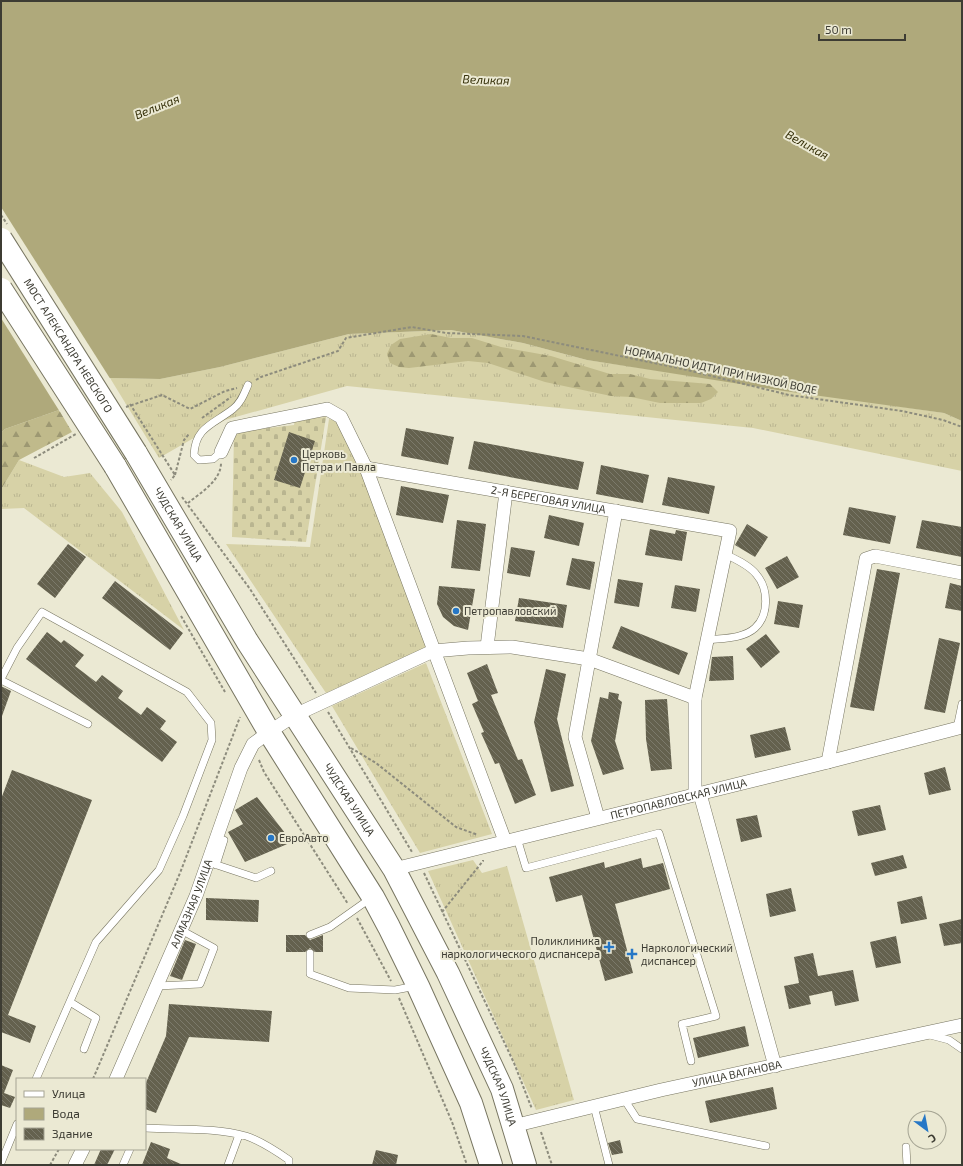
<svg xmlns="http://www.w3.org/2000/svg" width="963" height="1166" font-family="'Exo 2',sans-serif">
<defs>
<pattern id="grass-tufts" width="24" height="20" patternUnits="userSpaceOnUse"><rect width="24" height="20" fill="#d7d2a7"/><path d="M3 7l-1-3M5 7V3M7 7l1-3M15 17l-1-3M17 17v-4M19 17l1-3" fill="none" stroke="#b9b590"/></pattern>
<pattern id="forest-firs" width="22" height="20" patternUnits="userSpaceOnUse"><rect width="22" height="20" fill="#c0ba8b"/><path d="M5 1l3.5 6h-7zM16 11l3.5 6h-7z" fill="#9d9872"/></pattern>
<pattern id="cemetery-stones" width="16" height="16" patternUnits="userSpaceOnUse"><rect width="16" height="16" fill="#d7d2a7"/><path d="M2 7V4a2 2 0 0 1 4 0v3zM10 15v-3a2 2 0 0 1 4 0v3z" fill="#b9b590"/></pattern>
<pattern id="building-back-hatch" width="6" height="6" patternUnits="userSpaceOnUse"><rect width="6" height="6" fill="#64614e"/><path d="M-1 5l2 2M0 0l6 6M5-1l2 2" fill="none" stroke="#7c7a6b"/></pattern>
</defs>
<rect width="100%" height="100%" fill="#ebe9d3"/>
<!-- grass -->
<path fill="url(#grass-tufts)" d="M451 330 523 343 587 360 944 413 962 421V471L753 428 347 386 225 420 159 458 110 378 160 379 220 367 349 334Z
M329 419 343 423 429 646 326 693 226 544 310 547Z
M19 460 64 477 90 473 122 512 184 630 24 508 1 509 2 488Z
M426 663 492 834 420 853 332 706Z
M473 860 482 873 507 866 574 1100 536 1110 428 871Z"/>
<!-- forest -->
<path fill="url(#forest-firs)" d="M431 334 451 338H472L501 347 551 356 610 374H630L650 379 710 384 718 392 711 399 701 403H660L631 397 611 396 545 382 488 363 468 361 409 368 399 367 390 363 387 354 391 345 400 339Z
M59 410 72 432 19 460 2 488 1 496V433L5 429Z"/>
<!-- cemetery -->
<path fill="url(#cemetery-stones)" d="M326 417 306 542 232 537 234 432 294 425 295 420Z"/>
<!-- water -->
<path fill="#afa97b" d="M1 1H962V421L944 413 784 391 587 360 523 343 451 330 349 334 220 367 160 379 110 378 59 410 5 429 1 433Z"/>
<!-- pier -->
<path fill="#ebe9d3" d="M1 207 111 380 60 412 1 318Z"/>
<!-- building -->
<path fill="url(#building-back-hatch)" d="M406 428 454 437 448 465 401 456Z
M289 432 315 441 300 488 274 480Z
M474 441 584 462 578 490 468 469Z
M601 465 649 475 643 503 596 494Z
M668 477 715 486 709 514 662 505Z
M401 486 449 495 443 523 396 515Z
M849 507 896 516 890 544 843 535Z
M549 515 584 523 579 546 544 538Z
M457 520 486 524 480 571 451 568Z
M922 520 962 527V557L916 548Z
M747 524 768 537 755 557 735 545Z
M650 529 675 534 676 530 687 532 682 561 645 555Z
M68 544 86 557 55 598 37 584Z
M511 547 535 551 530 577 507 573Z
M787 556 799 577 777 589 765 568Z
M572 558 595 562 590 590 566 585Z
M877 569 900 573 874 711 850 707Z
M618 579 643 583 639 607 614 603Z
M115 581 183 633 170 650 102 598Z
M950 583 962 586V611L945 608Z
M675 585 700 589 696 612 671 608Z
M439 586 475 589 468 630 454 626 443 617 437 604Z
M519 598 567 605 563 628 515 621Z
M778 601 803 605 799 628 774 624Z
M621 626 688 653 679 675 612 648Z
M47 632 61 643 64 640 84 655 75 666 96 682 102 675 123 691 118 698 141 715 147 707 166 721 160 729 177 742 162 762 26 659Z
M766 634 780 652 761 668 746 649Z
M939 638 960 643 945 713 924 709Z
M733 656 734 680 709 681 712 657Z
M487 664 498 693 491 695 518 760 522 759 536 795 515 804 499 763 495 764 481 733 484 732 472 704 478 701 467 673Z
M546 669 566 674 557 719 574 786 551 792 534 722Z
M1 686 11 691 2 716H1Z
M609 692 619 694 618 699 622 702 615 741 624 769 603 775 591 741 600 697 608 699Z
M667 699 672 769 651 771 646 739 645 700Z
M785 727 791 750 755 758 750 735Z
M945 767 951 790 929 795 924 773Z
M12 770 92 800 8 1015 36 1026 30 1043 1 1032V799Z
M257 797 292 842 245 862 228 832 243 824 235 810Z
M880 805 886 830 858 836 852 811Z
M757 815 762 837 741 842 736 819Z
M903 855 907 868 875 876 871 863Z
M641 858 643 868 663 863 670 889 615 904 633 973 605 981 582 895 556 902 549 877 604 862 605 868Z
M791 888 796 911 770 917 766 894Z
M922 896 927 919 901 924 897 902Z
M206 898 259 900 258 922 206 920Z
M962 919V943L944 946 939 924Z
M286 935H305L310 940 323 935V952H315L310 948 305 952H286Z
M896 936 901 963 876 968 870 942Z
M185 940 196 944 182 980 170 976Z
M813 953 818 976 853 970 859 1001 835 1006 832 991 809 996 811 1004 789 1009 784 986 799 983 794 957Z
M169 1004 272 1011 269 1042 189 1037 156 1113 145 1109V1085L166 1036Z
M745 1026 749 1046 698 1058 693 1038Z
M1 1065 13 1070 4 1093 15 1097 10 1108 1 1105Z
M773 1087 777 1109 710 1123 705 1101Z
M620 1140 623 1153 612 1155 608 1143Z
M151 1142 170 1149 167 1158 183 1165H142Z
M101 1149H115L107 1165H94Z
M376 1150 398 1155 396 1165H372Z"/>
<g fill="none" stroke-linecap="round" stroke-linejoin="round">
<!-- service casing -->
<g stroke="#777561" stroke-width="8">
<path id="service" d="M221 452 213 459 199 460 194 455C195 427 214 424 233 409 241 403 244 394 248 385
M707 640C722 638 743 639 755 628 769 615 769 589 756 574 749 565 735 559 725 554
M1 679 17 648 42 612 187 692 211 723 212 740 183 816 159 870 96 942 36 1079
M1 680 88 724
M957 728 962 704
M517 838 526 868 659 833 716 1016 682 1024 691 1061
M208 862 256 878 271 871
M216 865 224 840
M310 935 330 927 371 898
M310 953V974L349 988 395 990 416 986
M157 986 200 984 214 948 181 930
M70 1002 96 1018 84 1049
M930 1035 949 1040 962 1049
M624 1099 637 1119 766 1146
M594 1106 609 1165
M145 1128C178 1130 214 1127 246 1136 261 1141 276 1151 289 1160V1165
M906 1147 907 1165
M1 1163 17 1124
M123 1165 130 1149
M228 1165 239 1135"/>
</g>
<!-- minor casing -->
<g stroke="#777561" stroke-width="14">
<g id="minor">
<path d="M221 452 232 428 327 409 341 417 366 468 505 841"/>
<path id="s1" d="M366 468 730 531 695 698V795"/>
<path d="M487 647 506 492"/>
<path d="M828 762 866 559 875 556 962 573"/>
<path d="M700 794 775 1066"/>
<path d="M598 818 575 737 616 511"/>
<path id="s2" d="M394 869 828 762 962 727"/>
<path id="s3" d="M116 1079 196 896 241 768 253 744 269 732 295 715 433 651 468 648 512 647 589 659 695 698"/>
<path id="s4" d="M513 1126 661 1090 962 1025"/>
<path d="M75 1165 83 1149"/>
</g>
</g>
<!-- trunk casing -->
<g stroke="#777561" stroke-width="24">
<g id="trunk">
<path id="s5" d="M136 453 247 641 394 869 448 973 502 1089 525 1165"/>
<path d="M115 466 269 732 373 897 389 927 418 986 471 1103 491 1165"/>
</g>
</g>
<!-- path -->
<path stroke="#8d8c7d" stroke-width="2" stroke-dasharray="3 2" stroke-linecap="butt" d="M256 380 261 377 338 351 346 338 412 327 446 333 523 336 683 369 789 395 902 411 943 420 962 427
M130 404 175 475 171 480
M126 407 162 395 190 409 225 391 237 388
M202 418 231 397
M34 458 76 434
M175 475 184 440 189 434
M182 497 250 589 316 693
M188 503C200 493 221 481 221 463
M181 616 225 692
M328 712 412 852
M351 748 376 763 456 827 478 835
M259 760 264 772 348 904
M424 873 514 1063 532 1109
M442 912 483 861V860
M357 918 391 981
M399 998 452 1122 467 1165
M93 1079 180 873 240 717
M541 1132 552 1165
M50 1165 59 1149"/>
<!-- service -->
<use href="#service" stroke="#fff" stroke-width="7"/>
<!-- minor -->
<use href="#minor" stroke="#fff" stroke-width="13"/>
<!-- trunk -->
<use href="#trunk" stroke="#fff" stroke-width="22"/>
<!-- trunk-bridge casing -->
<g stroke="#777561" stroke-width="24" stroke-linecap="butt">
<g id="trunk-bridge">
<path id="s6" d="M1 239 136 453"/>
<path d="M1 289 115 466"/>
</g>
</g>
<!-- path-bridge -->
<path stroke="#8d8c7d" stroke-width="2" stroke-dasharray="3 2" stroke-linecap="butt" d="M1 215 7 224"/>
<!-- trunk-bridge -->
<use href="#trunk-bridge" stroke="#fff" stroke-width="22"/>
</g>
<!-- markers -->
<g fill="#2677c6" stroke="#ebe9d3" stroke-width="1.5">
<circle cx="294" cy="460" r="4"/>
<circle cx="456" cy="611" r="4"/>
<circle cx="271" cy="838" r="4"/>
<path d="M607 941h4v4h4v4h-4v4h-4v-4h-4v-4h4z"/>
<path d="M630 948h4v4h4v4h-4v4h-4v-4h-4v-4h4z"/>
</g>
<g text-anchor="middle" stroke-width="4" stroke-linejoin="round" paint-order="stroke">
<!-- street labels -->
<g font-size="11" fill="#3d3c33" stroke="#ebe9d3">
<text dy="4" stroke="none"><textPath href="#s6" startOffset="126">МОСТ АЛЕКСАНДРА НЕВСКОГО</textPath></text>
<text transform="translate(721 370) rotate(12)" y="4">НОРМАЛЬНО ИДТИ ПРИ НИЗКОЙ ВОДЕ</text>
<text dy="4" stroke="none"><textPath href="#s1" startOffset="185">2-Я БЕРЕГОВАЯ УЛИЦА</textPath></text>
<text dy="4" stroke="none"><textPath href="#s5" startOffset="83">ЧУДСКАЯ УЛИЦА</textPath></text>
<text dy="4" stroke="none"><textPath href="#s2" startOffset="293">ПЕТРОПАВЛОВСКАЯ УЛИЦА</textPath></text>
<text dy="4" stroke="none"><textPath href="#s5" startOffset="407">ЧУДСКАЯ УЛИЦА</textPath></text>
<text dy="4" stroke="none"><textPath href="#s3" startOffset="191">АЛМАЗНАЯ УЛИЦА</textPath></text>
<text dy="4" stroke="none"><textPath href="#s4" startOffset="230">УЛИЦА ВАГАНОВА</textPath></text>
<text dy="4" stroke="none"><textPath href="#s5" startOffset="731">ЧУДСКАЯ УЛИЦА</textPath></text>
</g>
<!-- poi labels -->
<g font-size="11" fill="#3d3c33" stroke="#ebe9d3" text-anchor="start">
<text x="302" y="458">Церковь<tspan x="302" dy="13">Петра и Павла</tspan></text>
<text x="464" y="615">Петропавловский</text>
<text x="279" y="842">ЕвроАвто</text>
<text x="600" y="945" text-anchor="end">Поликлиника<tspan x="600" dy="13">наркологического диспансера</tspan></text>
<text x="641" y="952">Наркологический<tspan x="641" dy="13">диспансер</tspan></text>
</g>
<!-- water labels -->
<g font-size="12" font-style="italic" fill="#36310a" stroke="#ebe9d3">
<text transform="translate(486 80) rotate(2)" y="4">Великая</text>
<text transform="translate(157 107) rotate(-22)" y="4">Великая</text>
<text transform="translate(807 145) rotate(29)" y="4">Великая</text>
</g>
</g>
<!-- border -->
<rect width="963" height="1166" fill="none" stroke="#3d3c33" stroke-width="4"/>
<!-- legend -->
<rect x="16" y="1078" width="130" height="72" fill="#ebe9d3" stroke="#a5a493"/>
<rect x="24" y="1091" width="20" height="6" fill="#ffffff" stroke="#a5a493"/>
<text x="52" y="1098" font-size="12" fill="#3d3c33">Улица</text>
<rect x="24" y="1108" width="20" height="12" fill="#afa97b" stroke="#a5a493"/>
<text x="52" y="1118" font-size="12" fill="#3d3c33">Вода</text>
<rect x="24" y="1128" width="20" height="12" fill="url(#building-back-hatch)" stroke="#a5a493"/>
<text x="52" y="1138" font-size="12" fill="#3d3c33">Здание</text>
<!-- north arrow -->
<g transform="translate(927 1130) rotate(148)"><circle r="19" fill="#ebe9d3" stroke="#a5a493"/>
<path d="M0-3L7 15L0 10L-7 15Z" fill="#2677c6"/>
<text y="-6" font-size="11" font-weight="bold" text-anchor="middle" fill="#3d3c33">С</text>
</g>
<!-- scale -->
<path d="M819 34v6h86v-6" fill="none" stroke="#3d3c33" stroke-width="2"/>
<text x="825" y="34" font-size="12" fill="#3d3c33" stroke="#ebe9d3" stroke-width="3" paint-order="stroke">50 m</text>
</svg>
